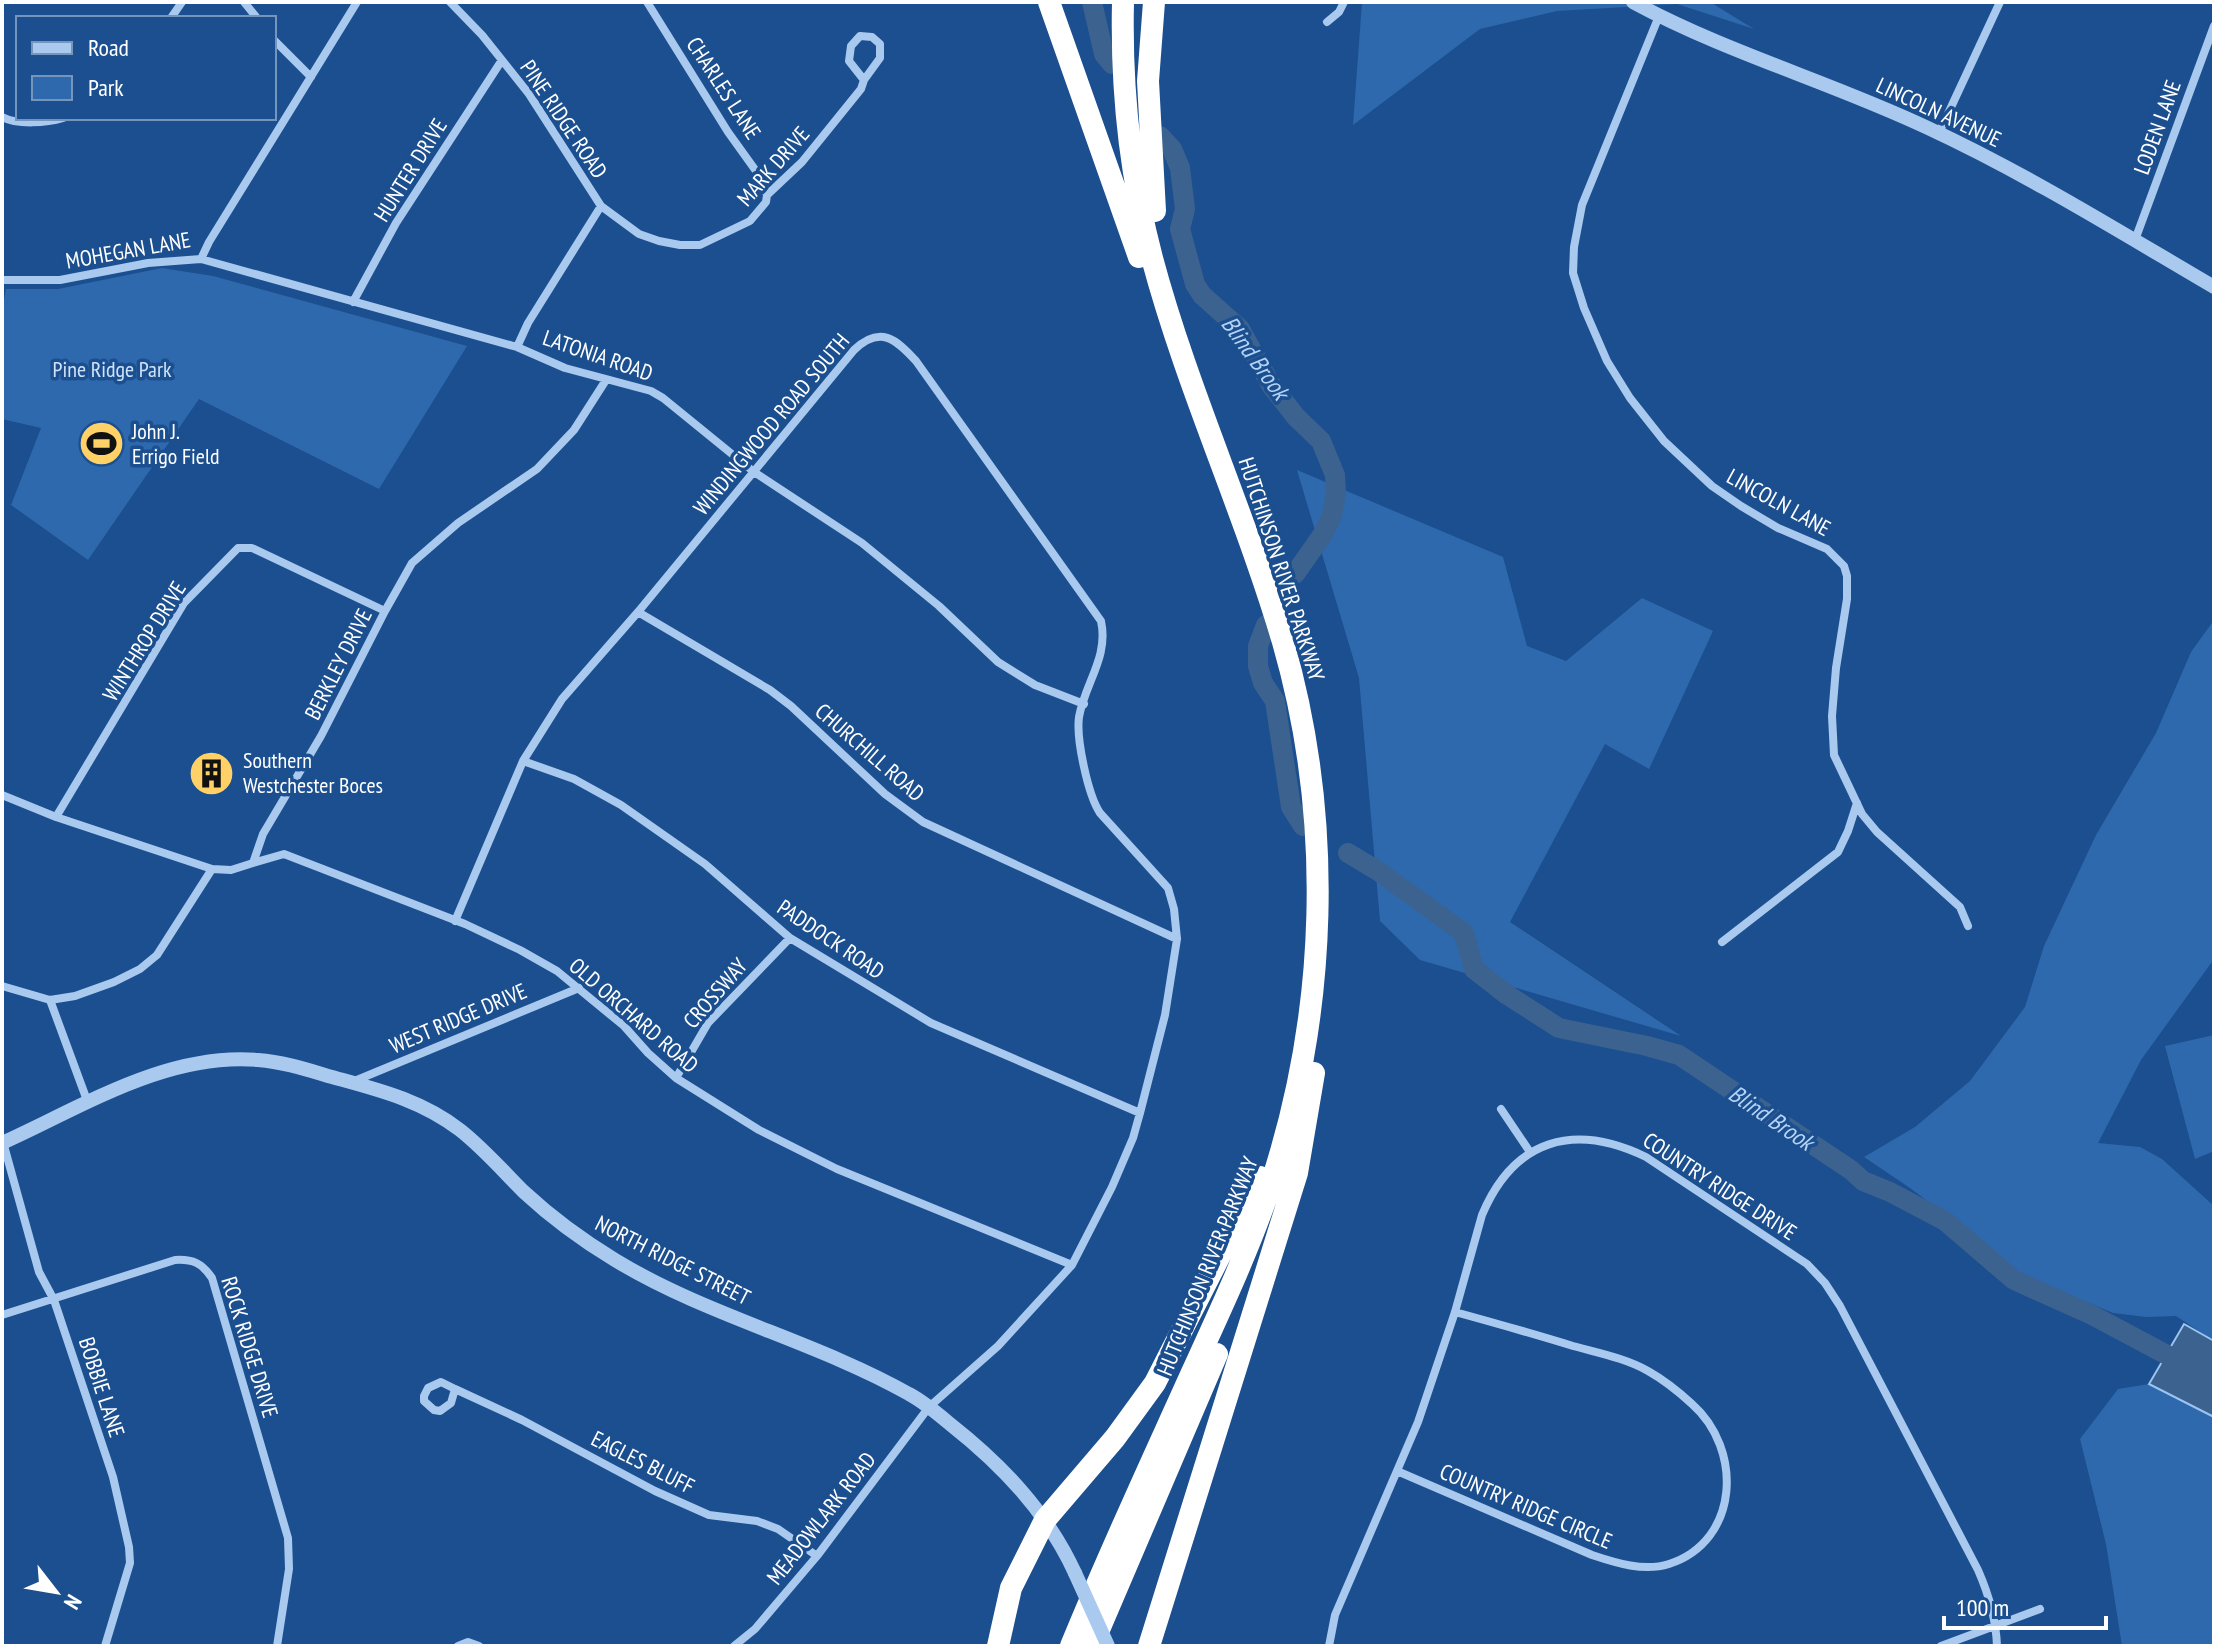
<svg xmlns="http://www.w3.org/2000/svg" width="2216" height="1648" viewBox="0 0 2216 1648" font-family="'PT Sans Narrow',sans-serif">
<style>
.green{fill:#2e69ad}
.water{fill:#3c6290;stroke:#9cc4f0;stroke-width:2}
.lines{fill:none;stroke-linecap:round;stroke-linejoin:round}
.river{stroke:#3c6290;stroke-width:20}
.minor{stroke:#a9c9ee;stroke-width:8}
.tertiary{stroke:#a9c9ee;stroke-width:14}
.motorway{stroke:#fff;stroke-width:22}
.tertiary-bridge{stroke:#a9c9ee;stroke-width:14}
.labels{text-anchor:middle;stroke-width:7;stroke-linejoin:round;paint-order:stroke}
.street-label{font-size:22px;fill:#fff;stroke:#1b4f8f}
.park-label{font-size:22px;fill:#cfe3fa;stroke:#1b4f8f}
.poi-label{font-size:22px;fill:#fff;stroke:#1b4f8f;text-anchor:start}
.water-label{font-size:24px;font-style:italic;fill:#b5d3f5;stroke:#1b4f8f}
</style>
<rect width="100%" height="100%" fill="#1b4f8f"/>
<path class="green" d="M1362,2H1710L1754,29L1677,4L1557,11L1480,29L1353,125Z
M162,268L213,276L467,346L379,489L199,399L88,560L11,505L41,428L2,419V311L6,289H58Z
M1297,470L1503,557L1527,646L1566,661L1642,598L1713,631L1649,769L1605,744L1510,922L1681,1036L1420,960L1380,921L1359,678Z
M2214,620V959L2141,1060L2098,1143L2140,1147L2162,1159L2214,1206V1341L2176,1316L2146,1317L2113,1313L2015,1272L1986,1245L1910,1188L1864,1157L1915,1127L1970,1081L2025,1007L2044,946L2096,835L2156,733L2191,652Z
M2214,1035V1151L2195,1159L2165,1046Z
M2149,1384L2214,1418V1646H2122L2106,1544L2080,1439L2118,1389Z"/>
<path class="water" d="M2184,1324L2214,1341V1417L2149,1384Z"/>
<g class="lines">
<path class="river" d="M1092,2L1104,54L1112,64
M1160,136L1172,149L1180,168L1185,209L1180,229L1195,284L1202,295L1240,329L1271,385L1296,417L1321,441L1335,475L1336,493L1332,515L1323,534L1295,574
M1266,625L1258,646V666L1263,683L1275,701L1291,807L1303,826
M1348,853L1378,871L1464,933L1474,969L1506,994L1559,1028L1647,1046L1679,1055L1851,1170L1863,1181L1890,1192L1945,1221L2014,1280L2092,1315L2214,1380"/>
<path class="minor" d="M244,2L257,18
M450,2L482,35L529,94L601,206L639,234L659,241L680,245H700L750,221L766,202L767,195L802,162L861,89L864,80L849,61L851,46L860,36L872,37L880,44V58L864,80
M647,2L728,132L761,178L767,195
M1659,16L1582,205L1574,247L1573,273L1584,308L1607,361L1630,398L1664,441L1712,486L1741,506L1778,528L1827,549L1844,566L1847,576V599L1836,668L1832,716L1834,755L1862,814L1877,832L1960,907L1968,926
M171,18L182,2
M1327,22L1339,12L1344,2
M274,40L311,77
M2,117C17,125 47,123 63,118
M1939,133L2000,2
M2135,240L2214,26
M201,259L209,242L357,2
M2,280H60L148,263L201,259L517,347L565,368L651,391L663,398L754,472L862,543L939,606L998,662L1035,685L1084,704
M353,302L396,223L502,60
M517,347L528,323L601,206
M638,612L770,690L791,706L885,794L923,822L1177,939
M523,761L574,779L621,805L705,864L790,938L931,1023L1140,1113
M2,795L56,817L212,869
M56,817L184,603L238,548H252L385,611
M253,863L284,854L465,924L520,950L557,971L624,1026L648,1053L676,1078L759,1130L837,1169L1072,1265
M455,921L523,761L562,699L638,612L854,350C880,325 896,339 916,361L1101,621C1109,657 1085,683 1079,717C1076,739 1088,795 1100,813L1168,888L1174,909L1177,939L1165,1015L1140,1113L1133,1138L1112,1187L1072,1265L998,1346L929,1407L817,1556L755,1629L734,1646
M1722,942L1838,852L1848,831L1857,803
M2,986L50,1000L75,996L114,982L140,969L157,955L212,869L231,870L253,863L263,834L321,736L385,611L412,563L458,523L537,469L574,430L606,380
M50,1000L88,1103
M676,1078L708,1023L790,938
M352,1082L579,988
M1501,1109L1530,1152
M3,1142L39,1272L54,1300L113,1477L129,1547L130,1563L105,1646
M2,1315L175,1260C193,1259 202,1263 212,1278L288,1538L289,1569L277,1646
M441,1382L455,1389L451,1403L440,1411L434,1410L424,1401V1396L428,1388Z
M455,1389L522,1420L655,1491L709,1515L757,1521L778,1529L817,1556
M1397,1471L1592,1555C1616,1563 1644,1572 1669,1564C1740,1541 1743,1449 1692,1404C1679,1392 1664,1380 1648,1371C1625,1358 1598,1353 1573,1346C1534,1334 1495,1323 1455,1312
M458,1646L468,1642L479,1646
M1329,1646L1335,1615L1418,1422L1455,1312L1482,1215C1514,1139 1574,1122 1646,1157L1807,1264L1825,1283L1840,1306L1978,1570C1989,1595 1996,1618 1997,1646
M1941,1646L2040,1609"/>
<path class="tertiary" d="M1633,2C1727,53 1831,82 1928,128C2027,174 2120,232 2214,287
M2,1143C82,1107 167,1052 258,1060C284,1062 308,1070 332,1077C379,1090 421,1100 460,1130C483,1148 503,1171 524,1192C552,1218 582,1240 615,1260C707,1316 815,1341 909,1394C924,1402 937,1413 950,1424C1002,1465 1047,1512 1075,1573"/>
<path class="motorway" d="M1049,2L1139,257
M1154,2L1148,81L1155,211
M998,1646L1011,1588L1045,1520L1115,1438L1155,1383L1260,1177
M1071,1646C1109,1553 1152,1461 1193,1370C1221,1309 1249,1249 1270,1187C1328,1012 1334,819 1283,642C1245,513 1187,389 1152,258C1130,175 1121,88 1123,2
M1092,1646L1217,1354
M1149,1646L1297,1173L1314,1073"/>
<path class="tertiary-bridge" d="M1075,1573L1108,1646"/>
</g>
<defs>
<symbol id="stadium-disc" viewBox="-11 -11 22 22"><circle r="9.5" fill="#ffd166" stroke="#1b4f8f"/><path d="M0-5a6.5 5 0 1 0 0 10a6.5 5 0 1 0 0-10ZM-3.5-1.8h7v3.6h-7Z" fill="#111"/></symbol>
<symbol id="building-disc" viewBox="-11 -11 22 22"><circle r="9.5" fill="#ffd166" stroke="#1b4f8f"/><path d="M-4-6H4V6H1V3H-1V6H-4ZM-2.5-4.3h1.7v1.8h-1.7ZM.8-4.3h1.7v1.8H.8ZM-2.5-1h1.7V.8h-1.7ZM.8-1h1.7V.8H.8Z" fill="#111"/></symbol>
</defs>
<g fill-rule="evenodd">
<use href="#stadium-disc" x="76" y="418" width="51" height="51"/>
<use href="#building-disc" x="186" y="748" width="51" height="51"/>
</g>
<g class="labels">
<g class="street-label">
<text transform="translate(724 88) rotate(57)" y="8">CHARLES LANE</text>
<text transform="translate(1939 112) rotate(25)" y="8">LINCOLN AVENUE</text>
<text transform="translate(564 119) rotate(56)" y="8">PINE RIDGE ROAD</text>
<text transform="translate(2157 127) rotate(-70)" y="8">LODEN LANE</text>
<text transform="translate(773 166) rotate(-49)" y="8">MARK DRIVE</text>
<text transform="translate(410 170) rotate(-58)" y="8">HUNTER DRIVE</text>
<text transform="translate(128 250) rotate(-10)" y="8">MOHEGAN LANE</text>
<text transform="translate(598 355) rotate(19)" y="8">LATONIA ROAD</text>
<text transform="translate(771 424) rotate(-50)" y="8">WINDINGWOOD ROAD SOUTH</text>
<text transform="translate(1779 502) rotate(29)" y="8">LINCOLN LANE</text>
<text transform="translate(1282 569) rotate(72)" y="8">HUTCHINSON RIVER PARKWAY</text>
<text transform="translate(144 641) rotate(-58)" y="8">WINTHROP DRIVE</text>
<text transform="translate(338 664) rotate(-63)" y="8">BERKLEY DRIVE</text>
<text transform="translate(870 752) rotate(41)" y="8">CHURCHILL ROAD</text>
<text transform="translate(831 939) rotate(34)" y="8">PADDOCK ROAD</text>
<text transform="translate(715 993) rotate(-49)" y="8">CROSSWAY</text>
<text transform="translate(634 1015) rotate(41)" y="8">OLD ORCHARD ROAD</text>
<text transform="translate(458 1018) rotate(-23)" y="8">WEST RIDGE DRIVE</text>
<text transform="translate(1720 1186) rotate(33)" y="8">COUNTRY RIDGE DRIVE</text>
<text transform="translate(673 1260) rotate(27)" y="8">NORTH RIDGE STREET</text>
<text transform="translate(1207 1266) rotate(-68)" y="8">HUTCHINSON RIVER PARKWAY</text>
<text transform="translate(250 1347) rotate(73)" y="8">ROCK RIDGE DRIVE</text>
<text transform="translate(102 1387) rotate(72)" y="8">BOBBIE LANE</text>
<text transform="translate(643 1462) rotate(27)" y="8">EAGLES BLUFF</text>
<text transform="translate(1526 1506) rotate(23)" y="8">COUNTRY RIDGE CIRCLE</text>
<text transform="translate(821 1518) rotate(-52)" y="8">MEADOWLARK ROAD</text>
</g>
<g class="park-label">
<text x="112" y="377">Pine Ridge Park</text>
</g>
<g class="poi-label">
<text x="132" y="439">John J.<tspan x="132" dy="25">Errigo Field</tspan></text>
<text x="243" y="768">Southern<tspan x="243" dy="25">Westchester Boces</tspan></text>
</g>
<g class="water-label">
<text transform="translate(1255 358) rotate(54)" y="8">Blind Brook</text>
<text transform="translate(1771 1118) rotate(34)" y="8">Blind Brook</text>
</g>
</g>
<rect width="2216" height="1648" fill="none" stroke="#ffffff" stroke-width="8"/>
<rect x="16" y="16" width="260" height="104" fill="#1b4f8f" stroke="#7695bc" stroke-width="2"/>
<rect x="32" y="42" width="40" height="12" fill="#a9c9ee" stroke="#7695bc" stroke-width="2"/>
<text x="88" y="56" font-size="24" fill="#ffffff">Road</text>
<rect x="32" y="76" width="40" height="24" fill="#2e69ad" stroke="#7695bc" stroke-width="2"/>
<text x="88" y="96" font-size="24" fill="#ffffff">Park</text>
<g transform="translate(56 1592) rotate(121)" stroke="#1b4f8f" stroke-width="6" paint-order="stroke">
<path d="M0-6L14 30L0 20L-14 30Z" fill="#ffffff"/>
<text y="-12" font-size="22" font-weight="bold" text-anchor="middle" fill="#ffffff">N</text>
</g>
<path d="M1944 1616v12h162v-12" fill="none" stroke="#ffffff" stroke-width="4"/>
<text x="1956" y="1616" font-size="24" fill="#ffffff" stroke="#1b4f8f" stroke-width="6" paint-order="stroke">100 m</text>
</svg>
